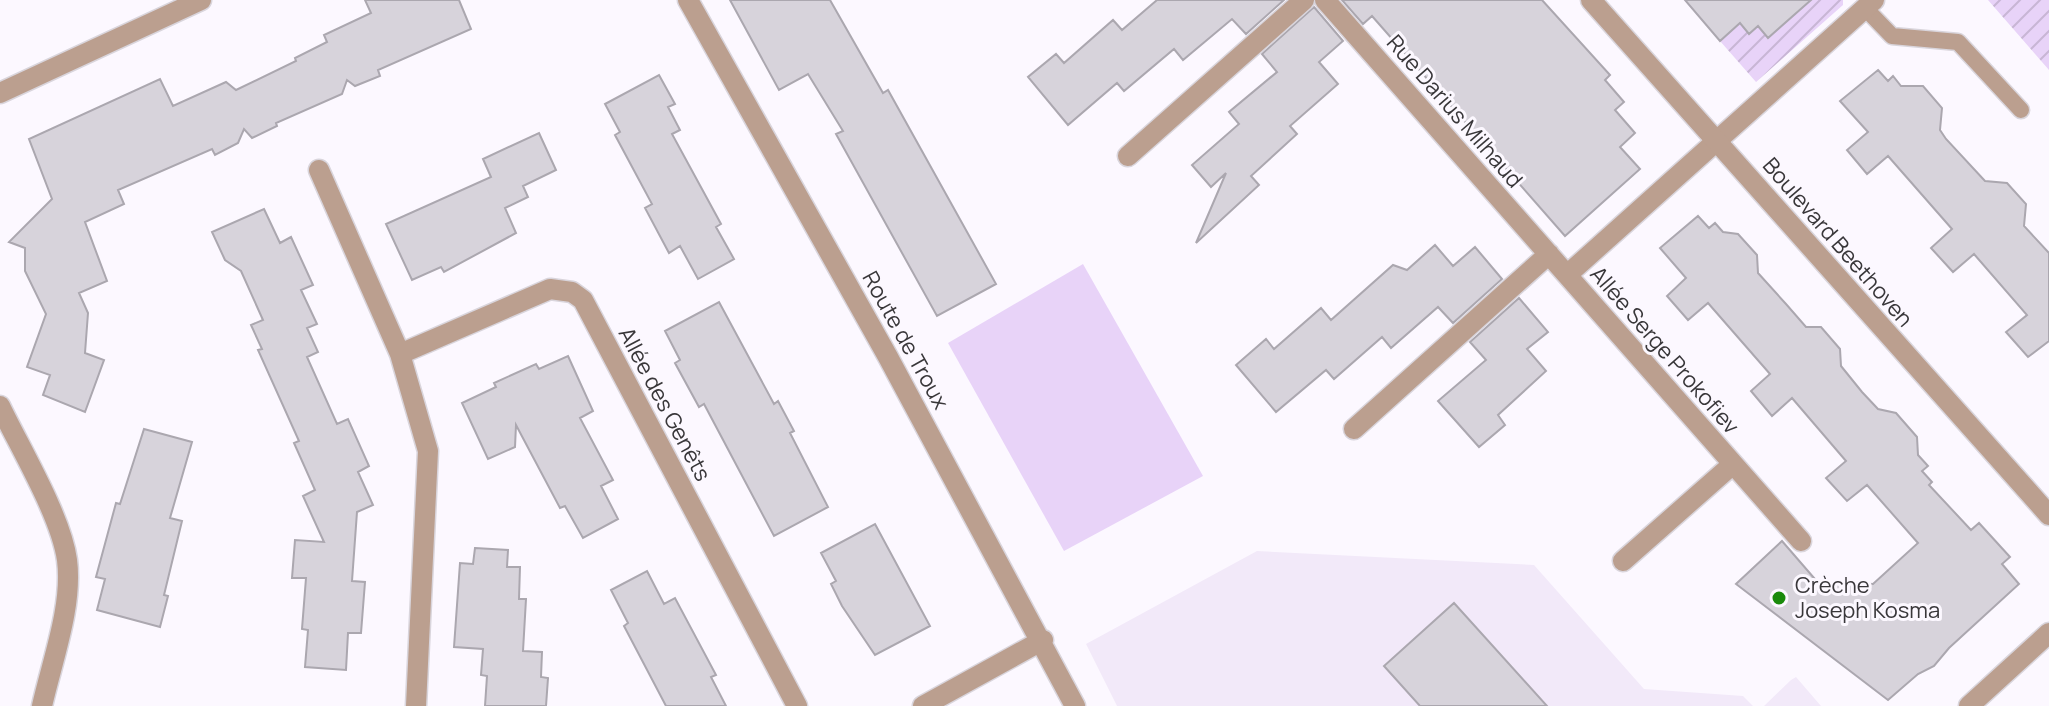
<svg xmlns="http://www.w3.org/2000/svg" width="2049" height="706" viewBox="0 0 2049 706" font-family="Manrope,sans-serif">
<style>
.built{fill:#f2e9f9}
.grass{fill:#e8d3f8}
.garden{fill:url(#garden-furrows)}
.building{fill:#d7d3db;stroke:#aba7af;stroke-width:2}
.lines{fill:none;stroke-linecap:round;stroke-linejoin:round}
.service-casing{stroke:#d9d5dc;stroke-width:19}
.pedestrian-casing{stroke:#d9d5dc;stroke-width:23}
.minor-casing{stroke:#d9d5dc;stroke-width:23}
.tertiary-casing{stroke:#d9d5dc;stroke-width:23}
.service{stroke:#bb9f8f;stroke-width:16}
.pedestrian{stroke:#bb9f8f;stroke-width:20}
.minor{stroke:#bb9f8f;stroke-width:20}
.tertiary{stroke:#bb9f8f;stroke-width:20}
.poi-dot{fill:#1a8a0b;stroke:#fcf8ff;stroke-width:3}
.labels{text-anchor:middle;stroke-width:6;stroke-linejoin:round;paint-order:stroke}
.street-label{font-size:22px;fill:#39373a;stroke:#fcf8ff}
.poi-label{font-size:22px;fill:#39373a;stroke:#fcf8ff;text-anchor:start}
</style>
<defs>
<pattern id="garden-furrows" width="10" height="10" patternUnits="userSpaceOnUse" patternTransform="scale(2)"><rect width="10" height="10" fill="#e8d3f8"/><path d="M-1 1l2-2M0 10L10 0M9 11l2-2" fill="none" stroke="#c8b6d5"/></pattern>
</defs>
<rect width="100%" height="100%" fill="#fcf8ff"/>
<path class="built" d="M1257,551L1534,565L1644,689L1743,696L1753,706H1117L1086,644Z
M1796,677L1821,706H1764L1791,680Z"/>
<path class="grass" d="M1083,264L1203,476L1064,551L948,343Z"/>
<path class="garden" d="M1684,0H1843V5L1756,82Z
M1988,0H2049V70Z"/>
<path class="building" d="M365,0H459L471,29L378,70L380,76L355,86L347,80L342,94L276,123L277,126L252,138L244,129L238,143L215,155L212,149L118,190L124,204L85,222L107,281L79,293L88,313L85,353L104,360L85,412L43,395L50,375L27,367L46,314L25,271V248L9,242L52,199L29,139L160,79L173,106L226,82L236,90L296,61L295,58L327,42L324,35L371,13Z
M730,0H830L883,93L888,90L996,284L937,316L836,134L843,131L808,74L779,90Z
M1157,0H1284L1246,34L1232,19L1183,60L1174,49L1124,91L1117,83L1068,125L1028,77L1056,54L1064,63L1113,20L1122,30Z
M1342,0H1542L1610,75L1605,80L1624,102L1615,110L1635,133L1620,147L1640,169L1565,236L1372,16L1363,24Z
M1685,0H1811L1768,38L1758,26L1749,34L1740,23L1720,41Z
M1314,7L1343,41L1319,62L1338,84L1290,126L1297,134L1251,176L1259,185L1196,243L1226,173L1211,187L1192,165L1239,124L1229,112L1277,72L1262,54Z
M1878,70L1888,81L1893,76L1901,86H1923L1942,108L1940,130L1946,139L1985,181L2007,183L2026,204L2024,226L2049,253V341L2028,357L2006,332L2027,315L1974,254L1953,272L1931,248L1952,229L1888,156L1867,174L1847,150L1868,132L1840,101Z
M659,75L675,104L668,107L680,130L672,134L721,224L716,227L734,259L698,279L680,246L669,253L645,208L652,204L615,135L620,132L605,104Z
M539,133L556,170L523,186L528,197L505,208L516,233L444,272L441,267L412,280L386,224L491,177L483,159Z
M264,209L280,243L291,237L313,285L301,290L317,324L307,328L318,352L307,357L337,424L348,419L369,466L358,472L373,505L357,512L352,581L365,582L361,633H348L346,670L305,667L308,630L302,629L306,578H292L295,540L324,542L303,496L315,490L294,443L299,441L258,350L262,349L251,325L263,320L241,271L225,260L212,232Z
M1698,216L1709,228L1715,223L1723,232L1738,234L1757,255L1758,273L1786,304L1806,327H1821L1840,349L1841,366L1862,392L1878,409L1896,413L1917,437L1918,455L1928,466L1922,471L1932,482L1929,485L1971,530L1979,523L2010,557L2002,564L2019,584L1949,648L1934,666L1918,674L1888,700L1736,584L1782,541L1827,593L1839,582L1873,584L1918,543L1867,485L1847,501L1826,478L1846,461L1792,398L1772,416L1751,391L1770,374L1708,303L1688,320L1667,296L1686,278L1660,248Z
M1435,245L1453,266L1475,247L1502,279L1453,323L1438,307L1391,348L1382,337L1334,379L1326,370L1276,412L1236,365L1266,339L1274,349L1321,308L1331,320L1393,265L1407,270Z
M1519,298L1548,332L1527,349L1546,371L1498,415L1505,425L1479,447L1438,401L1486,360L1470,342Z
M719,302L774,404L778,401L794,431L790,433L828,507L774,536L704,404L699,407L675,363L680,360L665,331Z
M568,356L593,411L580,418L613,480L601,486L618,519L583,538L565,506L560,508L516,425L515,447L488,459L462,403L496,387L494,383L536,364L539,369Z
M144,429L192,442L170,518L182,521L164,595L168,596L160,627L97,610L105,579L96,577L116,503L120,504Z
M875,524L930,626L875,655L842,606L831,584L836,581L821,553Z
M475,548L508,550L507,567H520L519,599H526L523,651L542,652L541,677L548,678L546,706H485L487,676L481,675L483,649L454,647L460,563L473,564Z
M647,571L664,604L675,598L716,675L711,677L726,706H666L624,626L628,623L611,590Z
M1454,603L1547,706H1420L1384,666Z"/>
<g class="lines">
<defs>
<path id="service" d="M1865,8L1892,36L1958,42L2021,110"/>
<path id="pedestrian" d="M1969,706L2049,633"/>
<path id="minor" d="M688,0L888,357L1075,706
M1325,0L1567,275
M1128,156L1304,0
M319,170L400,354
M0,406C20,448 61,516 67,560C73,606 52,661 42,706
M1354,429L1549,254
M1801,541L1567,275L1874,0
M1623,561L1733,464
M416,706L428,451L400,354L550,289L572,292L583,300L797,706
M923,706L1043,640"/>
<path id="tertiary" d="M1591,0L2049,515
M0,93L201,0"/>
</defs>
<use href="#service" class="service-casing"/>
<use href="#pedestrian" class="pedestrian-casing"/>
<use href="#minor" class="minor-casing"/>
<use href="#tertiary" class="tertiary-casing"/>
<use href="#service" class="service"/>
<use href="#pedestrian" class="pedestrian"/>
<use href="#minor" class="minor"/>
<use href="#tertiary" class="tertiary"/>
</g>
<circle class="poi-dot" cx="1779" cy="598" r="8"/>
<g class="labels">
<g class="street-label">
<text transform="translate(1455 111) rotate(49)" y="8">Rue Darius Milhaud</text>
<text transform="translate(1838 242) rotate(49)" y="8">Boulevard Beethoven</text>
<text transform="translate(906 340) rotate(61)" y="8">Route de Troux</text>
<text transform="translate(1665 350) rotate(49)" y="8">Allée Serge Prokofiev</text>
<text transform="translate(665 404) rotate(62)" y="8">Allée des Genêts</text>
</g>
<g class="poi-label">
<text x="1795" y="593">Crèche<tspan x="1795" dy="25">Joseph Kosma</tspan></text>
</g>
</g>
</svg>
